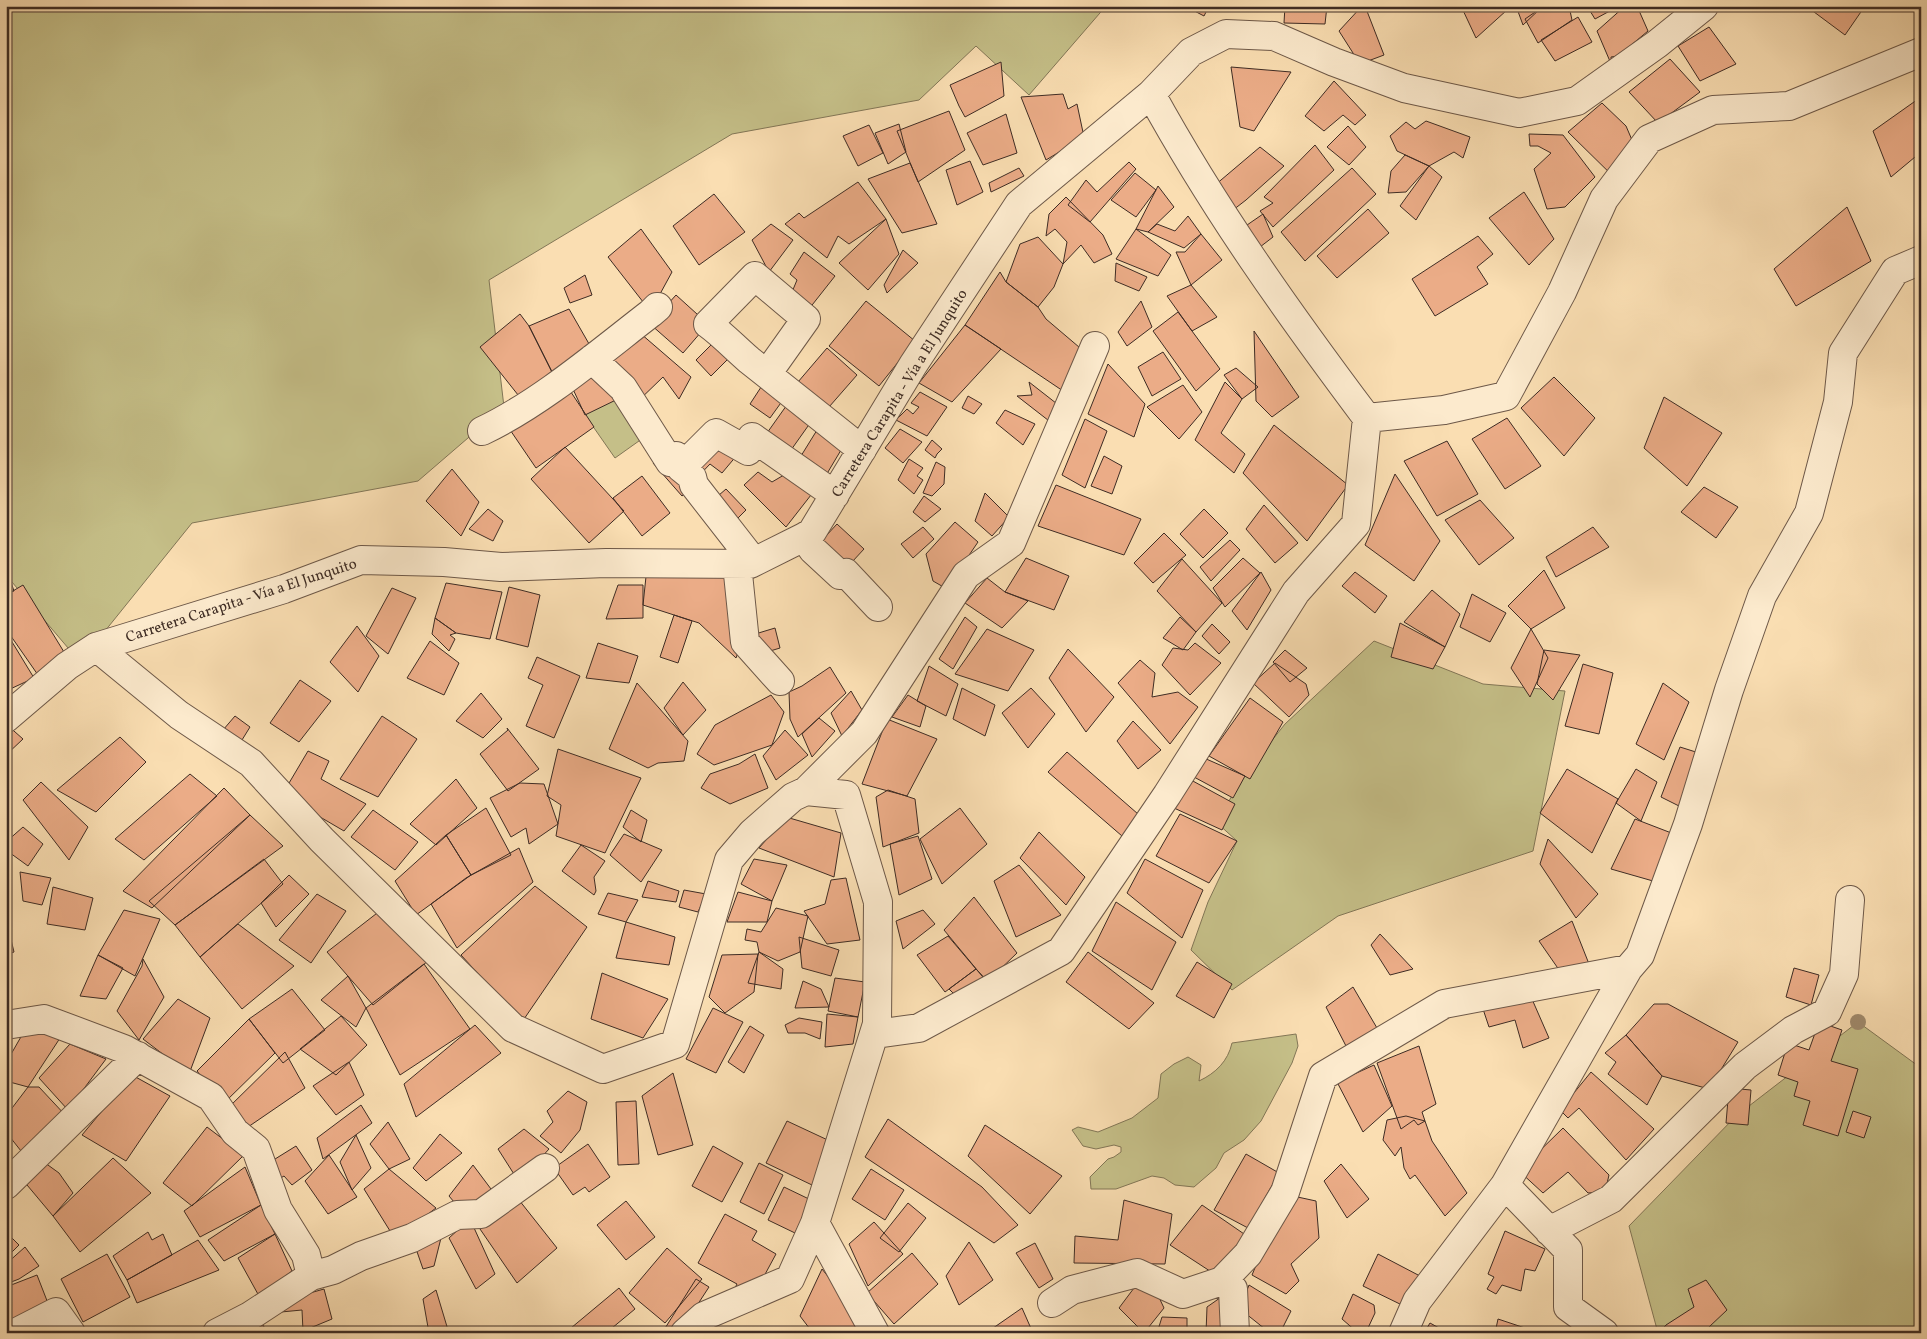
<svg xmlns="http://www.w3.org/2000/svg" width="1927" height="1339" viewBox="0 0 1927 1339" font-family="Vollkorn,serif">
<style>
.green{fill:#c5bf88;stroke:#827656}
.building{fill:#ebac87;stroke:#3e2c24}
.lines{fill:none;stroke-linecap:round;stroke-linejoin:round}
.minor-casing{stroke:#6d5848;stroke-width:30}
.minor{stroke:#fceacd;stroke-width:28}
.tree{fill:#a18c6f}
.labels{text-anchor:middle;stroke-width:4;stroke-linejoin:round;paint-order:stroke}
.street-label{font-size:15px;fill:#3e2c24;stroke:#fceacd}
</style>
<rect width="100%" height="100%" fill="#fadeb2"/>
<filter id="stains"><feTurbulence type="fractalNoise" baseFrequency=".004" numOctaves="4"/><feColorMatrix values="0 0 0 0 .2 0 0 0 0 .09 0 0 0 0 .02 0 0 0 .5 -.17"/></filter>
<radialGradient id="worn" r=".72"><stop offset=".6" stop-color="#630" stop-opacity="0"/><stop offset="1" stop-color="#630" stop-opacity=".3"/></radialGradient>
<path class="green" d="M6,6H1106L1029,95L976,46L919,100L732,134L489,280L504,407L418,481L192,523L80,662L6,575Z
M623,388L653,431L615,458L585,415Z
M1374,641L1483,684L1565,691L1533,851L1338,916L1232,990L1191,950L1208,902L1237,841L1216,822L1246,773L1285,724Z
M1858,1022L1921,1068V1333H1658L1629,1226L1736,1116Z
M1296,1034L1298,1046L1292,1063L1261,1121L1244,1140L1224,1153L1216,1168L1194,1187L1175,1185L1164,1178L1152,1176L1116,1189H1091L1090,1177L1108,1159L1114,1157L1121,1152V1147L1114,1145L1096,1149L1083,1146L1072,1130L1078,1127L1098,1132L1132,1118L1158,1098L1161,1074L1174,1064L1188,1057L1201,1065L1199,1081C1216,1073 1228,1061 1232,1043Z"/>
<path class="building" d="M1185,6H1209L1204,16Z
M1285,6H1327L1325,24L1284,23Z
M1362,6H1365L1384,55L1360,64L1339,31Z
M1461,6H1505L1507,10L1476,38Z
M1516,6H1543L1523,25Z
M1544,6H1569L1572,20L1538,43L1525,19Z
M1587,6H1619L1595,19Z
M1625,6H1637L1648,31L1618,56L1611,57L1612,66L1597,31Z
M1806,6H1865L1845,35Z
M1578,17L1592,42L1555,61L1541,40Z
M1709,27L1736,64L1700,81L1678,46Z
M1670,59L1700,92L1658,123L1629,92Z
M1001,62L1004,96L965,117L959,106L950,85Z
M1231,67L1291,72L1254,131L1240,127Z
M1334,81L1366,115L1355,125L1343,115L1324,131L1305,116Z
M1063,94L1068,109L1077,104L1084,137L1046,160L1021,97Z
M1921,97V152L1891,177L1873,131Z
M1602,103L1626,126L1638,154L1622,185L1568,132Z
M949,111L965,150L918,182L897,131Z
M1006,114L1017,153L983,165L967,133Z
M1426,121L1470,137L1463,158L1454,152L1429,166L1397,151L1390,136L1406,122L1415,129Z
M899,124L906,152L888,164L875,133Z
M869,125L883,153L858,166L843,136Z
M1348,126L1366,147L1349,165L1327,147Z
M1529,134L1563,135L1595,177L1565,207L1547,209L1534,169L1551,153L1538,146H1530Z
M1315,145L1334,170L1273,227L1260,211L1273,203L1264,197Z
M1260,147L1284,166L1246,200L1224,217L1208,191Z
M1405,155L1429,166L1406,192L1388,193L1391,171Z
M970,161L983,192L957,205L946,170Z
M1129,162L1136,169L1090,222L1068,205L1086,180L1097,192Z
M910,163L937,224L902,233L868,179Z
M1429,166L1442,177L1416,220L1400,206Z
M1019,168L1024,176L991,192L989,183Z
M1352,168L1376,194L1305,261L1281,232Z
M1135,173L1156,190L1136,217L1111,200Z
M858,182L886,219L849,244L838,236L827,258L785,224L799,213L804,218Z
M1158,186L1174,207L1148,232L1136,229Z
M1524,192L1554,239L1529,265L1489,218Z
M714,194L745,232L699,265L673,226Z
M1066,197L1103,235L1112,254L1094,263L1081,245L1063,264L1067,242L1055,229L1046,236L1049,214Z
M1847,207L1871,261L1796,306L1774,269Z
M1368,209L1389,233L1337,278L1317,256Z
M1263,214L1273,237L1260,247L1234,234Z
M1188,216L1201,234L1184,248L1148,232L1157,224L1175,231Z
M886,219L899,254L868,290L839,263Z
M771,224L793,240L769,272L752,240Z
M641,229L672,272L660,294L647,307L608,257Z
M1136,229L1171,255L1158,276L1116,259Z
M1201,234L1222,260L1191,285L1176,252H1185Z
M1478,236L1493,254L1477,267L1488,284L1435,316L1412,279Z
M1038,237L1063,264L1054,287L1038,307L1006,282L1020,244Z
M903,250L918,263L887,293L884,285Z
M804,252L835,276L805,314L787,304L797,280L790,274Z
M1116,263L1147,277L1139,291L1115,281Z
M1000,272L1006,282L1038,307L1046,319L1086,353L1069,395L965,325Z
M585,275L592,295L570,303L564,288Z
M1191,285L1217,317L1192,331L1167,296Z
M676,295L708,324L683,353L650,324Z
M866,301L915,341L879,386L829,346Z
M1141,301L1152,327L1127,346L1118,332Z
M569,309L596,356L558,384L529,326Z
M1178,312L1220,369L1196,391L1153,331Z
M520,314L529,326L558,384L526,405L480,347Z
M965,325L1001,349L952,402L919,383Z
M633,327L691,377L679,399L663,377L634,405L592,359Z
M1254,331L1299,397L1272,417L1256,401Z
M722,334L737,350L711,376L696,360Z
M827,348L857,375L822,415L792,389Z
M1163,352L1181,379L1152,396L1138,367Z
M1108,364L1145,404L1134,437L1088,414Z
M601,368L620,398L585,415L572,387Z
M1236,368L1258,387L1242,399L1224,375Z
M1554,377L1595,418L1564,456L1521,408Z
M767,378L788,393L770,418L750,404Z
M563,380L594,427L536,468L504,421Z
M1029,382L1061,407L1053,424L1017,396L1032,395Z
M1225,382L1242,399L1221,433L1245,454L1234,473L1195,440Z
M1183,385L1202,412L1179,439L1147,407Z
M920,392L947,407L927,436L896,420L907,409L913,414L919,407L911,403Z
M968,396L982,404L974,414L962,408Z
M1664,397L1722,433L1687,486L1644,448Z
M789,402L813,419L791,450L767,433Z
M1005,410L1035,424L1023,445L996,423Z
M1507,418L1541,466L1505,489L1472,439Z
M1085,419L1107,431L1085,488L1062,475Z
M822,422L847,440L819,487L796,464Z
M1274,425L1348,485L1307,541L1243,473Z
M900,429L922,442L903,463L885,448Z
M716,433L743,448L722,473L710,464L693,482Z
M932,440L942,449L937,454L935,458L925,450Z
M1447,441L1478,494L1437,516L1404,461Z
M565,447L624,511L589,543L531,479Z
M664,453L694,486L682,496L653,463Z
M1104,456L1122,466L1112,494L1091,486Z
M909,459L923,468L917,476L923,480L914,494L898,480Z
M936,462L945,467L944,484L932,496L923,493Z
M452,469L479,502L461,536L426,501Z
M758,472L772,482L789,472L811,495L786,527L744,485Z
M1395,474L1440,541L1414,581L1365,545Z
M642,476L670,513L642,536L613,498Z
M1056,485L1141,519L1124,555L1038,526Z
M1704,487L1738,507L1716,538L1681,512Z
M726,489L746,510L732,524L711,502Z
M985,493L1009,517L992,536L975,521Z
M924,496L941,509L925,522L913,512Z
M1480,500L1514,538L1479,565L1445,520Z
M1264,505L1298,543L1275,563L1246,529Z
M488,509L503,521L493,541L469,529Z
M1204,509L1228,533L1203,558L1180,534Z
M955,522L978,542L959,570L954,593L933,581L926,554Z
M837,524L864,549L840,575L813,550Z
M923,527L934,539L913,558L901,544Z
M1593,527L1609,547L1556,577L1546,557Z
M1164,533L1186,555L1153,583L1134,563Z
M1230,540L1240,550L1211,581L1200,567Z
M1026,558L1069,576L1054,610L1005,592Z
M1243,558L1260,573L1225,607L1213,588Z
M1182,559L1222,603L1196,632L1157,591Z
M647,567H736L742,642L736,658L699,623L643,605Z
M6,568L14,591L6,593Z
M1544,570L1565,608L1531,629L1508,606Z
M1261,572L1271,590L1247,630L1232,611Z
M1355,572L1387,596L1375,613L1342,586Z
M987,578L1005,592L1028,601L1002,628L965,603Z
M446,583L502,592L490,639L456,633L435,618Z
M23,585L64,652L38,675L6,629V595Z
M618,585H643V618L606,619Z
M509,587L540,595L528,647L496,639Z
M392,588L416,598L388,654L366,636Z
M1432,590L1460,614L1445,647L1404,622Z
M1472,594L1506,613L1490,642L1460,627Z
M674,615L692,621L678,663L660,657Z
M965,617L977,627L953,669L939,659Z
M1180,617L1196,632L1183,650L1163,638Z
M435,618L456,633L450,635L455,639L449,651L432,634Z
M1400,623L1445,647L1433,669L1391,657Z
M1212,624L1230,642L1219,654L1202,636Z
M357,626L379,656L358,692L330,662Z
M775,628L780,648L757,655L752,635Z
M987,629L1034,650L1008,691L955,674Z
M1531,629L1548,658L1530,697L1511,668Z
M6,632L34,678L8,690L6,688Z
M430,641L459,663L444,695L407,678Z
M598,643L638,656L629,683L586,678Z
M1195,643L1221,663L1190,695L1162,665L1173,648L1188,650Z
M1068,649L1114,697L1086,732L1049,678Z
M1285,650L1307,668L1290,682L1273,662Z
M1544,650L1580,655L1553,700L1537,684Z
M537,657L580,676L554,738L526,726L543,685L528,678Z
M1140,660L1155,673L1152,697L1178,692L1198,707L1170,744L1118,683Z
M1275,663L1306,684L1309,695L1289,717L1253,683Z
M1583,664L1613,673L1599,734L1565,726Z
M929,666L958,684L946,716L917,701Z
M830,667L846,693L798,737L790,719L789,692L802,686Z
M300,680L331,701L299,742L270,723Z
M683,682L706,710L683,735L664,708Z
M637,683L688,741L684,761L658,763L648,768L609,749Z
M1663,683L1689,702L1664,760L1636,744Z
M962,688L995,705L985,736L953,719Z
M1031,688L1055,714L1028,748L1002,713Z
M851,691L862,710L842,736L831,713Z
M481,693L502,719L483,738L456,721Z
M771,695L784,712L772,745L714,765L697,754L715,725Z
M908,695L926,706L920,727L892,717Z
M1250,698L1283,722L1250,779L1209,756Z
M235,716L250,727L229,761L211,744Z
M382,716L417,739L378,797L340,779Z
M819,718L835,731L812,757L802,734Z
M887,719L937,739L907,796L862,784Z
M1133,721L1161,750L1138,769L1117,741Z
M6,724L23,739L6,755Z
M507,728L539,769L508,791L480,754L508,730Z
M785,730L808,755L776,780L763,756Z
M120,737L146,762L96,812L57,790Z
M1680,747L1699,753L1685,809L1661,797Z
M558,749L641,778L605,853L556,836L561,805L547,796Z
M308,751L329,761L321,779L366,804L344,831L315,814L279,800Z
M1067,752L1138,814L1122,836L1048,772Z
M755,754L768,788L730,804L701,788L710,774L739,764Z
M1204,758L1245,776L1233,798L1194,777Z
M1567,769L1618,799L1592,853L1540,813Z
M1636,769L1657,782L1641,821L1616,803Z
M190,774L217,796L144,860L115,839Z
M456,779L477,808L436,845L410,824Z
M1191,780L1235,804L1222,830L1174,808Z
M41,782L88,827L69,860L23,800Z
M520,783L544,784L558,824L529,844L526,828L511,837L490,798Z
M224,788L250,815L152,908L123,891Z
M888,790L915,799L919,833L883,847L876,797Z
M486,808L511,855L471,875L446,835Z
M960,808L987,844L942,884L920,839Z
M373,810L418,842L395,870L351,837Z
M631,810L647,820L641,842L623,827Z
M1180,814L1237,841L1209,883L1156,856Z
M250,815L283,846L175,925L149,901Z
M786,817L841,833L834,877L759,848Z
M1635,819L1674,834L1653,881L1611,869Z
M23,827L43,844L28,866L6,850V842Z
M1039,832L1085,877L1066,905L1020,858Z
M624,834L662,850L641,882L610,855Z
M446,835L471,875L416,915L395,881Z
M918,836L932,879L899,895L890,844Z
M1548,839L1598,894L1576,918L1540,864Z
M581,845L605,861L594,877L596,891L594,895L562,871Z
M519,848L533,882L457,948L431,904L466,878Z
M264,859L283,884L200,957L175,925Z
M754,859L787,865L772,901L741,884Z
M1145,859L1203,890L1182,938L1127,893Z
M1019,865L1061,915L1016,937L994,881Z
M20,872L51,878L42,905L23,901Z
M289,875L309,894L276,927L261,903Z
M846,878L860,940L827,944L804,911L825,904L831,880Z
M648,881L679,891L676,902L642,897Z
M535,886L587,927L522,1022L461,955Z
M53,887L93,898L85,930L47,924Z
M684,890L706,894L698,912L679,907Z
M738,892L772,901L767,922H727Z
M608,893L638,900L626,922L598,914Z
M317,894L346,911L311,963L279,940Z
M974,897L1017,953L987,982L944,930Z
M1116,902L1176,942L1152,990L1092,951Z
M776,908L808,916L800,952L778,961L759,952L757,942L745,940L747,929L761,932Z
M124,910L160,919L135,976L98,955Z
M381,910L428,961L373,1005L327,952Z
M923,910L935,924L903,949L896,921Z
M6,919L14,952L6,955Z
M1572,921L1591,969L1564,977L1539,941Z
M626,922L675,937L669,965L616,958Z
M238,924L294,966L242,1009L200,957Z
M1380,934L1413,969L1390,975L1371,945Z
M948,936L976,969L945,992L917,955Z
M799,937L839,950L831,976L802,968Z
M759,952L783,969L781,989L748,983Z
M1088,952L1154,1003L1129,1029L1066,982Z
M758,954L754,992L725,1013L709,997L722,955Z
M98,955L123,968L106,999L80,996Z
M143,959L164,997L139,1040L117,1011L142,966Z
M1197,962L1232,984L1214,1018L1176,996Z
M424,964L470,1029L400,1075L366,1008Z
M1794,968L1819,975L1811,1005L1786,997Z
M976,969L993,987L961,1001L949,989Z
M602,973L668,999L643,1038L591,1019Z
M6,975L10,982L6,1011Z
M348,976L366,1008L356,1027L321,1000Z
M835,978L865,982L858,1017L828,1011Z
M803,981L821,989L829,1007L795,1008Z
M1353,987L1377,1028L1346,1046L1326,1007Z
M292,989L325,1030L283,1063L249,1019Z
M1528,990L1549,1038L1523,1048L1515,1020L1489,1027L1482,1006Z
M178,999L210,1018L189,1074L143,1039Z
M1654,1004H1668L1738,1042L1709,1089L1662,1076L1626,1035Z
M713,1008L743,1022L716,1073L686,1059Z
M827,1014L858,1017L853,1044L825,1047Z
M341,1016L367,1045L336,1075L300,1049Z
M799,1018L822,1022L820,1039L805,1033H788L785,1025Z
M249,1019L275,1053L223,1104L197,1071Z
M1819,1022L1842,1030L1831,1061L1858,1069L1838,1136L1803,1125L1810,1101L1794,1096L1798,1082L1778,1075L1788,1043L1809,1050Z
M475,1025L501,1053L416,1117L404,1084Z
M750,1026L764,1035L744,1073L728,1062Z
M26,1028L62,1035L28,1087L6,1081V1063Z
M1626,1035L1662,1076L1647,1105L1608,1074L1616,1062L1605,1053Z
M70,1044L106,1059L68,1110L39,1078Z
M1419,1046L1436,1104L1422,1112L1425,1121L1418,1125L1414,1120L1401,1129L1377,1063Z
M285,1052L305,1088L248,1127L227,1109Z
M349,1062L364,1095L336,1115L313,1086Z
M1374,1065L1392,1106L1363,1132L1337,1082Z
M1591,1072L1654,1129L1626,1160L1579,1108L1568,1118L1560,1110Z
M673,1073L693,1145L658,1155L642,1096Z
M132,1075L170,1096L126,1161L82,1135Z
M28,1087H39L67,1117L25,1156L6,1132V1116Z
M1729,1088L1751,1090L1748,1125L1726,1123Z
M568,1091L587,1102L580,1130L561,1153L540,1136L553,1122L547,1111Z
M636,1101L639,1164L618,1165L616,1102Z
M361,1105L372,1123L323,1159L317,1138Z
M1853,1111L1871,1117L1864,1138L1846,1132Z
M1406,1116L1425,1121L1432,1141L1467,1193L1445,1216L1415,1175L1410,1179L1404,1168L1401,1147L1395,1156L1383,1140L1387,1120Z
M888,1119L982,1187L1018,1225L994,1243L865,1157Z
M787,1121L832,1142L812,1185L766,1163Z
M388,1122L410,1159L389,1169L370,1144Z
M985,1125L1062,1176L1030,1214L968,1156Z
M207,1127L244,1155L192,1206L163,1183Z
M1563,1128L1609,1175L1605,1192L1588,1193L1568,1172L1543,1193L1519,1171Z
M524,1129L549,1149L519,1182L498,1149Z
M440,1134L462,1153L426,1181L413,1168Z
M356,1135L371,1168L352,1190L340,1162Z
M588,1144L610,1177L589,1192L585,1187L573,1195L554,1168Z
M296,1146L312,1170L292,1185L284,1176L269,1185L267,1164Z
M713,1146L743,1163L722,1202L692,1186Z
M1246,1154L1279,1173L1248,1228L1214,1210Z
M329,1155L357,1197L328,1214L305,1181Z
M113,1158L151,1193L80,1252L53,1216Z
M41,1160L59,1173L73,1193L53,1216L22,1179Z
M759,1163L783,1175L764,1214L740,1202Z
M1341,1164L1369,1199L1347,1218L1324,1181Z
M473,1165L494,1193L465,1215L449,1196Z
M245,1167L261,1205L200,1237L184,1211Z
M389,1169L436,1208L395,1239L364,1189Z
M871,1169L904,1190L885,1220L852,1199Z
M784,1187L811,1200L795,1233L768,1220Z
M1293,1196L1316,1201L1319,1238L1291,1264L1299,1281L1286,1294L1252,1275L1262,1251Z
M519,1200L557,1248L517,1283L480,1229Z
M1124,1200L1172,1214L1165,1264L1074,1263L1075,1236L1118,1240Z
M626,1201L655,1237L626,1260L597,1225Z
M908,1203L926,1218L899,1252L880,1238Z
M261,1205L275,1234L224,1261L208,1240Z
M1202,1205L1247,1236L1216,1275L1170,1245Z
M725,1214L757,1231L752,1240L776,1254L749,1304L732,1294L737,1284L698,1263Z
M470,1219L495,1274L476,1289L449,1238Z
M874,1222L903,1254L868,1286L849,1244Z
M1505,1231L1545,1249L1535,1271L1525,1269L1521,1291L1502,1285L1496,1294L1487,1289L1494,1277L1488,1274Z
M6,1232L19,1245L6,1258Z
M148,1232L152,1240L163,1234L172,1255L127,1280L113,1256Z
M275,1234L292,1271L259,1296L238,1258Z
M442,1234L434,1266L423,1269L414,1243Z
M198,1240L219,1270L137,1303L127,1280Z
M969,1242L993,1280L959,1305L946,1276Z
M1035,1243L1053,1279L1039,1288L1016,1253Z
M25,1247L39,1266L19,1279L6,1284V1264Z
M667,1248L702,1279L665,1323L629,1293Z
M912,1253L938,1284L894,1324L867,1293Z
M107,1254L130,1297L83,1322L61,1279Z
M1378,1254L1420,1276L1404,1306L1363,1286Z
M822,1269L867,1325L858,1333H813L800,1316Z
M37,1275L51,1311L6,1329V1287Z
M696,1279L709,1287L679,1333H662Z
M1706,1280L1727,1310L1709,1327L1714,1333H1703L1701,1330L1699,1333H1659L1666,1325L1694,1307L1688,1289Z
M1137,1284L1155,1289L1164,1308L1144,1333L1119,1308Z
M1249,1285L1291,1311L1280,1333H1270L1240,1309Z
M619,1288L635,1309L606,1333H565Z
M324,1289L332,1319L303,1331L302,1310L281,1312L278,1302Z
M436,1290L448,1330L437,1333H429L423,1299Z
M1227,1293L1229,1333H1206L1207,1307Z
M1353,1294L1374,1305L1375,1313L1368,1328L1357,1332L1342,1319Z
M1022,1308L1033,1333H986Z
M1162,1317L1187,1318V1333H1157Z
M259,1319L268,1333H233Z
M1498,1319L1540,1333H1495Z
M1430,1323L1448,1333H1424Z"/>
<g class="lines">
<defs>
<path id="minor" d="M592,359L623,388L670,462L676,456L681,468L692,477L694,485L754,562
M767,374L806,319L755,276L708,324C723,335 735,348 749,360C787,390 824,420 862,450
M1367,418L1444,410L1506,396L1562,292L1604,199L1649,139L1713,110L1789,106L1921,52
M482,431C541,403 599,353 651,313L658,307H657L651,313
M681,468L716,433L748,451L752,437L835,495
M804,537L813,550L840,575L846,573L878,607
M737,564L745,642L780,681
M96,647L179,715L251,763L322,840L513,1028L603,1069L675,1044L729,860L752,833L793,797L806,791L864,733L966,575L1011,543L1095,346
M6,718L67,666L96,647L284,589L361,560L444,562L501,567L606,563L750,564L804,537L812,532L913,365L1019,204L1151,94L1191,52L1226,34L1274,36L1334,62L1404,88L1519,113L1577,101L1657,44L1704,6
M877,1024L883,1033L919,1028L1061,951L1167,795L1296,592L1356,524L1367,418C1289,314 1214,209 1151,94
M6,1025L44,1019L124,1049L211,1097L235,1132L256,1149L278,1210L306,1255L311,1276
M6,1185L138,1056
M1505,1185L1568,1250V1307L1604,1333
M815,1223L875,1333
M1549,1231L1611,1199L1745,1066L1793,1030L1827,1012L1844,974L1850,900
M1222,1281L1233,1289L1235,1333
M1052,1303L1072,1290L1137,1273L1183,1294L1222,1281L1248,1254L1285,1192L1323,1076L1444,1004L1628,969
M15,1333L56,1312L71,1333
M217,1333L250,1316L311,1276L333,1270L361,1256L412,1238L457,1215L481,1214L545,1168
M685,1333L704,1316L790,1279L815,1223L877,1024L878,902L846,795L806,791
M1403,1333L1417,1301L1505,1185L1628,969L1640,955L1688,824L1729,690L1762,596L1809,513L1838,402L1843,353L1895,271L1921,260"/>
</defs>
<use href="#minor" class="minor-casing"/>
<use href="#minor" class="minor"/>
</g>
<circle class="tree" cx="1858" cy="1022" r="8"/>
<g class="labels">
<g class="street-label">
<text transform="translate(899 393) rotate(-58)" y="5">Carretera Carapita - Vía a El Junquito</text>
<text transform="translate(241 600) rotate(-18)" y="5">Carretera Carapita - Vía a El Junquito</text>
</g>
</g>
<rect width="1927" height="1339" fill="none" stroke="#fadeb2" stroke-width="25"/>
<rect x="8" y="8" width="1912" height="1324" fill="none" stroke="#3e2c24" stroke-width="2.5"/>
<rect x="12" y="12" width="1902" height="1314" fill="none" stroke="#3e2c24"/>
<rect width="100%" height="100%" filter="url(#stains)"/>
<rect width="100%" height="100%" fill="url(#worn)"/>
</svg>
